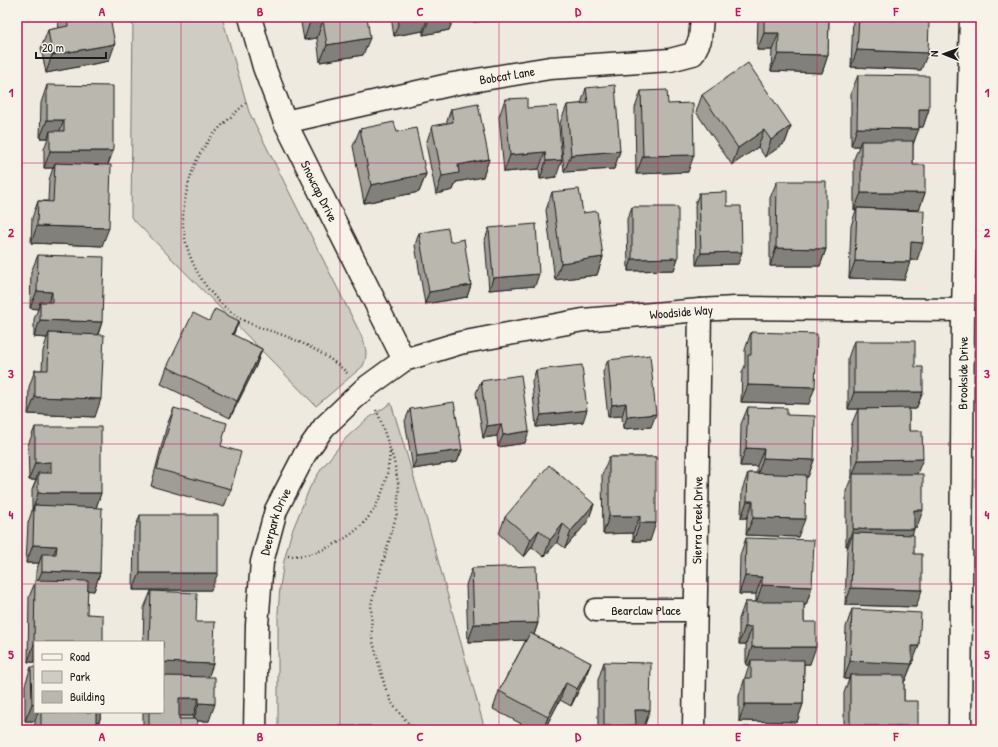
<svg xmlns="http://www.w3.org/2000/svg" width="998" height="747" viewBox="0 0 998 747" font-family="'Patrick Hand',sans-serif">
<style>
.green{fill:#cfccc3;stroke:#767470}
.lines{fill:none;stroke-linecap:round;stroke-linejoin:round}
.street-casing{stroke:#1c1c1c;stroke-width:25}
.path{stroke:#1c1c1c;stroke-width:2.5;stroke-dasharray:1 3;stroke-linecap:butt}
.street{stroke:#f7f3e8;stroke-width:22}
.wall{fill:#a09d96;stroke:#1c1c1c;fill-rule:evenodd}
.shaded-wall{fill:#82807a;stroke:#1c1c1c}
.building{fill:#bab7af;stroke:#1c1c1c}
.grid{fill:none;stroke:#c2185b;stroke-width:1;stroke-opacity:0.55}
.labels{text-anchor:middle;stroke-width:3;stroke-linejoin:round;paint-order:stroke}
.street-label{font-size:13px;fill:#1c1c1c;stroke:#f7f3e8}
.neatline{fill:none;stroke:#c2185b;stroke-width:1.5}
.grid-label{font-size:13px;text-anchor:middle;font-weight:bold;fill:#c2185b}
</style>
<rect width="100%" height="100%" fill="#eeeae0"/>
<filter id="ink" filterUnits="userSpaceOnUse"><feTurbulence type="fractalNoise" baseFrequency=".025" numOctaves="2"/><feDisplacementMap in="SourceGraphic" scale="8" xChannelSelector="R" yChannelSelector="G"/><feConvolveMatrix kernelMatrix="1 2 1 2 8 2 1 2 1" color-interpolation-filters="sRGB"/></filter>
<g filter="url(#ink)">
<path class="green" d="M133,17H222L249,112L359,331C365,344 369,353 363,366L316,406L131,217Z
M391,403L428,524L485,730H278V613L280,587L284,561L291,534L310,487L322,468L346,438L366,420Z"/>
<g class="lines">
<defs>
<g id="street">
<path id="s1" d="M250,17L264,67L285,122L404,360"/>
<path id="s2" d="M285,122L453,84L550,68L670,60L693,54L700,40L702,17"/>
<path id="s3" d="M596,610H696"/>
<path id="s4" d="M255,730L257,625L262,562L276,510L305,454L324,427L364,389L404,360L460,343L583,320L700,310L735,308L963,310"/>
<path id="s5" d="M694,730L700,310"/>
<path id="s6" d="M960,730L963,310L971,17"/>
</g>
</defs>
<use href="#street" class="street-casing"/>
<path class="path" d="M246,103C229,119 211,133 200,154C190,171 182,205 183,225C186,263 211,303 245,321C258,328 273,331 288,337C308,345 332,358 347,373
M376,410L379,416L394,461L399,488L397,513L371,604L372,638L385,687L393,705L414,730
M288,556C308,556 317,553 335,544C374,524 387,493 390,451"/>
<use href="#street" class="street"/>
</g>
<path class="wall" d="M57,17H110L109,61L46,73L41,48L48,30L59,28Z
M300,17H367L363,55L320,62L317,38L304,40Z
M391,17H454L449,30L423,35V31L394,36Z
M473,17H506L505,20L473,22Z
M758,17H829L828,55L822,73L771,71L772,50H757Z
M853,17H913V20L921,70L851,67Z
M858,75L929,109L923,127H919L913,145V165L925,193L919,210L917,260H910L904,280L849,278L851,226L856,210H854V159L859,146H851V93Z
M47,85L113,151L108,165L102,246L31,243L32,218L38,201H48L49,180L53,168H44V149L48,138H40L41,103Z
M586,88L620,151L614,169L564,172L560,123L567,105L581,104Z
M641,91L668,104L688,172L636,174L635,108Z
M702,95L791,126L785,143L765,157L758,147L732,165L696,112Z
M505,99L527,108L556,177L540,179L539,169L504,172L499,117Z
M451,109L489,159L483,177L456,182L453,190L436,194L426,144L432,126L446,124Z
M360,129L397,132L426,174L419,192L364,203L353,146Z
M777,181L826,249L820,266H770V198Z
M552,192L583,213L603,257L597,275L555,280L546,210Z
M699,193L727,206L738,264L696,265L695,205Z
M632,207L678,258L674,270L628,271L627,219Z
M489,228L535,286L489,290L485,240Z
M419,233L450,242L471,285L467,297L425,304L415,245Z
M38,255L102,322L98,335L95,417L28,414L29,387L35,370H42L43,351L47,338L34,337V319L38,309L30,308L31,272Z
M209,321H239L233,335L262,349L256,366L230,418L161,384L167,367Z
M751,332L809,404L741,402L742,372L745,366V350Z
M854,341L915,367L923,392L916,409H909V431L917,474V527H914V529L912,535L914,554L916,607L845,605L847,550L848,546H846V491L852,476L851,426L858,409H848V358Z
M608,360L651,427L623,429L622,416L608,417L603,372Z
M536,370L583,422L536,427L532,382Z
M481,381L525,443L498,447L497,436L483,438L476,393Z
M748,407L787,415L814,460L808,477H806L798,537L746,535L747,518H741L742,490L748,473H757V466H740L741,424Z
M174,408L221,446L231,489L224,507L151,486L167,425Z
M410,409L462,450L457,462L413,469L405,421Z
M35,427L101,493L96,508L100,573L94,591L88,590L35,642V662H28L29,597L36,580V571L39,563H26L28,523L32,511V490L36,480H29L28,445Z
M609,457H656L650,541H633V533L603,534L602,475Z
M594,504L588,521L565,548L557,542L544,557L532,547L524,557L499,534L505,517Z
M140,515L211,590H133L134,532Z
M746,538L812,587L806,605H804V622L810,664H804L803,704L797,722L739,721V696L749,665H746V644H739V619L745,602H756V594H739L740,555Z
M472,568L538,623L534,635L559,648L591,663L584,680L571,706L560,700L544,730H533L493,709L499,691L526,640L468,642L466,585Z
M151,591L196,622L213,664L208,677L209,721H197V730H143V712H163V642H143L144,608ZM179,716H193V719H179Z
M852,609L913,664H912L905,681H904V701L916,730H844V693L849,679H844L846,627Z
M604,662L650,710L644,727H635L634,730H598V680Z
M31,667L35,712H102L99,722H96V730H35V721H25V685Z"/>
<path class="shaded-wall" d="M407,17H428L423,31L394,36L400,18Z
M430,17H454L449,30L423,35Z
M475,17H506L505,20L473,22Z
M323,20L317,38L304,40L310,22Z
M764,33H779L772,50H757Z
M370,38L363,55L320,62L327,45Z
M115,44L109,61L46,73L52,55Z
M857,50L928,53L921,70L851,67Z
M778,54L828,55L822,73L771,71Z
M919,109H929L923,127H912Z
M47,120H64L57,138L50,131L48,138H40Z
M791,126L785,143L765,157L771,140Z
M857,128L919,129L912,146L861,141L859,146H851Z
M764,130L758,147L732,165L738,148Z
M50,151H113L106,169L55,163L53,168H44Z
M620,151L614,169L564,172L571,155Z
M545,152L539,169L504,172L510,155Z
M694,155L688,172L636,174L643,156Z
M489,159L483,177L456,182L453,190L436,194L442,176L458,165Z
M562,160L556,177L540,179L546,161Z
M426,174L419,192L364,203L371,185Z
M861,193H925L919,210L857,208L856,210H854Z
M37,226L109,228L102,246L31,243Z
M911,242L923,243L917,260H904Z
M776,248L826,249L820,266H770Z
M742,252L738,264L696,265L701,253Z
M603,257L597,275L555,280L561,263Z
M678,258L674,270L628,271L632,259Z
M855,261L910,262L904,280L849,278Z
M539,274L535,286L489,290L493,278Z
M471,285L467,297L425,304L429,292Z
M37,291L52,292L46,309L40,302L38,309L30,308Z
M40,320L102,322L96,339L49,333L47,338L34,337Z
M239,321L232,338V334Z
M262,349L256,366L230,418L237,401Z
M748,385L815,387L809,404L741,402Z
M854,392H923L916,409H848Z
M35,397L101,399L95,417L28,414Z
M626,403L622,416L608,417L612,405Z
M587,410L583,422L536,427L541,415Z
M656,414L651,427L623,429L627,417Z
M501,424L497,436L483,438L487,426Z
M529,431L525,443L498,447L503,435Z
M746,448L764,449L757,466H740Z
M462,450L457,462L413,469L417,456Z
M763,458L814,460L808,477L757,476Z
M923,459L916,476L853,475L858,460Z
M51,462L45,480L38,473L36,480H29L35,463Z
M38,493H101L95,511L34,505L32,511Z
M747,501H753L747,518H741Z
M594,504L588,521L565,548L571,531Z
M914,510H923L917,527H908Z
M609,516H640L633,533L603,534Z
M753,518L805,519L798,537L746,535Z
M640,523H656L650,541H633Z
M563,524L557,542L544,557L550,540Z
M853,529H914L908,547L853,533L848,546H846Z
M539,530L532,547L524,557L531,539Z
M33,545L57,546L50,563L42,554L39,563H26Z
M42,571L100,573L94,591L35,588Z
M140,573H218L211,590H133Z
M745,576L762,577L756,594H739Z
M762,585L812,587L806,605L756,603Z
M851,588L922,590L916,607L845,605Z
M538,623L532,640L468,642L474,624Z
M745,627H752L746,644H739Z
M34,644H35V662H28Z
M912,646H919L905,681L850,679V675L849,679H844L850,661Z
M752,647H816L810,664L751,665V660L749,665H746Z
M163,662L213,664L207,681L163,679Z
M591,663L584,680L571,706L577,689Z
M566,683L560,700L544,730H543L548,717Z
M179,698H199L193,716H173Z
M35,703V712H38L35,721H25L32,704Z
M199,703L215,704L209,721H193Z
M745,704H803L797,722L739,721Z
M635,710H650L644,727H635L634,730H602L604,726Z
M94,712H102L99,722H90Z
M850,726H918L916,730H849Z"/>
<path class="building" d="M67,17H110L115,44L52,55L48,30L68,26Z
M309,17H367L370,38L327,45L323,20L310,22Z
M764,17H829L828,55L778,54L779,33H764Z
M859,17H913V20L929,21L928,53L857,50Z
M748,63L791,126L771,140L764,130L738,148L702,95Z
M858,75L929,76V109H919V129L857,128Z
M47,85L113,86V151H50V131H64V120H47Z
M615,85L620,151L571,155L567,105L588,103L586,88Z
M667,90L668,104L693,103L694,155L643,156L641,91Z
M527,98V108L557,106L562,160L546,161L545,152L510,155L505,99Z
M478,104L489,159L458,165L459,173L442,176L432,126L453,122L451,109Z
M394,122L397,132L416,128L426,174L371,185L360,129Z
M861,141H913V165H925V193H861Z
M55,163L111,165L109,228L37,226L38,201L53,202Z
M777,181H826V249L776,248Z
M579,189L583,213L597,211L603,257L561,263L552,192Z
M727,192V206H741L742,252L701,253L699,193Z
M632,207H678V258L632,259Z
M857,208L924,211L923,243L911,242L910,262L855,261Z
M536,224L539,274L493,278L489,228Z
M448,228L450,242L464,239L471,285L429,292L419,233Z
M38,255L104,257L102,322L40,320V302H52V292L37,291Z
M215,309L239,321L232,334L262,349L237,401L167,367L193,313L209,321Z
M751,332L817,334L815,387L748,385V355H751Z
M49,333L104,335L101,399L35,397V370H48Z
M854,341H915V367H923V392H854Z
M650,355L656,414L627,417L626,403L612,405L608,360Z
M582,365L587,410L541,415L536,370Z
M521,375L529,431L503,435L501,424L487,426L481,381Z
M454,402L462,450L417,456L410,409Z
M748,407L787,408V415L815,416L814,460L763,458L764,449L746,448Z
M174,408L227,423L221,446L241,452L231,489L157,469Z
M909,408V431H922L923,459L858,460V409Z
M35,427H101V493H38V473H51V462L35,463Z
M609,457H656V523H640V516H609Z
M549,465L594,504L571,531L563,524L550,540L539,530L531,539L505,517Z
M748,473L806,475L805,519L753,518V501H747Z
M853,474H923V510H914V529H853Z
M34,505L102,508L100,573L42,571V554H56L57,546L33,545Z
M140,515H218V573H140Z
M853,533L914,535V554H922V590L851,588Z
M746,538L814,540L812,587L762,585V577L745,576Z
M536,566L538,623L474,624L472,568Z
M35,580L88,581L87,614L103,615V642H35V644H34Z
M151,591L197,593L196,622H215L213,664L163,662V642H149Z
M745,602H804V622H816V647H752V627H745Z
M852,609L921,613L919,646H912V664L850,661Z
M530,633L559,648L560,646L591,663L577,689L566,683L548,717L499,691Z
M751,660H804L803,704H745V678H751Z
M604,662L651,663L650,710H635L636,725L604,726Z
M31,667H35V703L32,704Z
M850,675H904V701H918V726H850Z
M163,676L215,677V704L199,703V698H179V719H197V730H149V712H163Z
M41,712H96V730H41Z
M317,726H371V730H317Z
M744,727L783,728V730H744Z"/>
</g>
<path class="grid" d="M181,17V730M340,17V730M499,17V730M658,17V730M817,17V730M17,163H981M17,303H981M17,444H981M17,584H981"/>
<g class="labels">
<g class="street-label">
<text dy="5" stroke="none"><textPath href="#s2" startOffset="227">Bobcat Lane</textPath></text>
<text dy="5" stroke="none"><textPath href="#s1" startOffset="188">Snowcap Drive</textPath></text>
<text dy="5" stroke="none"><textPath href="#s4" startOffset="705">Woodside Way</textPath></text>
<text dy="5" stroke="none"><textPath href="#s6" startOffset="357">Brookside Drive</textPath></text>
<text dy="5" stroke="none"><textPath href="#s5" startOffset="210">Sierra Creek Drive</textPath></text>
<text dy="5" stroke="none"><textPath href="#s4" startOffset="211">Deerpark Drive</textPath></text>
<text dy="5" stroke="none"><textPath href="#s3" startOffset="50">Bearclaw Place</textPath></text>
</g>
</g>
<rect width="998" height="747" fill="none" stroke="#f7f3e8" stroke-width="44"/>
<rect x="34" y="641" width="130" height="72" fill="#f7f3e8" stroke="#9f9d96"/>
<rect x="42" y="654" width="20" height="6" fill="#f7f3e8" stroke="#9f9d96"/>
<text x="70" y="661" font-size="12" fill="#1c1c1c">Road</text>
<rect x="42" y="671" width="20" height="12" fill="#cfccc3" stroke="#9f9d96"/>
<text x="70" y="681" font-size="12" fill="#1c1c1c">Park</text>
<rect x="42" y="691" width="20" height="12" fill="#bab7af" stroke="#9f9d96"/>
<text x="70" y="701" font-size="12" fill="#1c1c1c">Building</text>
<g transform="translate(944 54) rotate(271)" stroke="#f7f3e8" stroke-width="3" paint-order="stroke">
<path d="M0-3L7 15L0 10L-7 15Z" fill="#1c1c1c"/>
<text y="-6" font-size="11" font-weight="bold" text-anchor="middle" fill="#1c1c1c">N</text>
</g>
<path d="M36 52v6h70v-6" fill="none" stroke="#1c1c1c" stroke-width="2"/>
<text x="42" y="52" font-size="12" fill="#1c1c1c" stroke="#f7f3e8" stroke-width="3" paint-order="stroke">20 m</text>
<rect x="22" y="22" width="954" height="703" class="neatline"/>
<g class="grid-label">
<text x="102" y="16">A</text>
<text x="260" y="16">B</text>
<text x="420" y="16">C</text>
<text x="578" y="16">D</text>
<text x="738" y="16">E</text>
<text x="896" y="16">F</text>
<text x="11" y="97">1</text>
<text x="987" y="97">1</text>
<text x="11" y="237">2</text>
<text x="987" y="237">2</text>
<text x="11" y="378">3</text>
<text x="987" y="378">3</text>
<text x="11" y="519">4</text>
<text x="987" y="519">4</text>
<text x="11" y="659">5</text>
<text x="987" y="659">5</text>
<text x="102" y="741">A</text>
<text x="260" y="741">B</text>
<text x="420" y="741">C</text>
<text x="578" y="741">D</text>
<text x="738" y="741">E</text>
<text x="896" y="741">F</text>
</g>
</svg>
